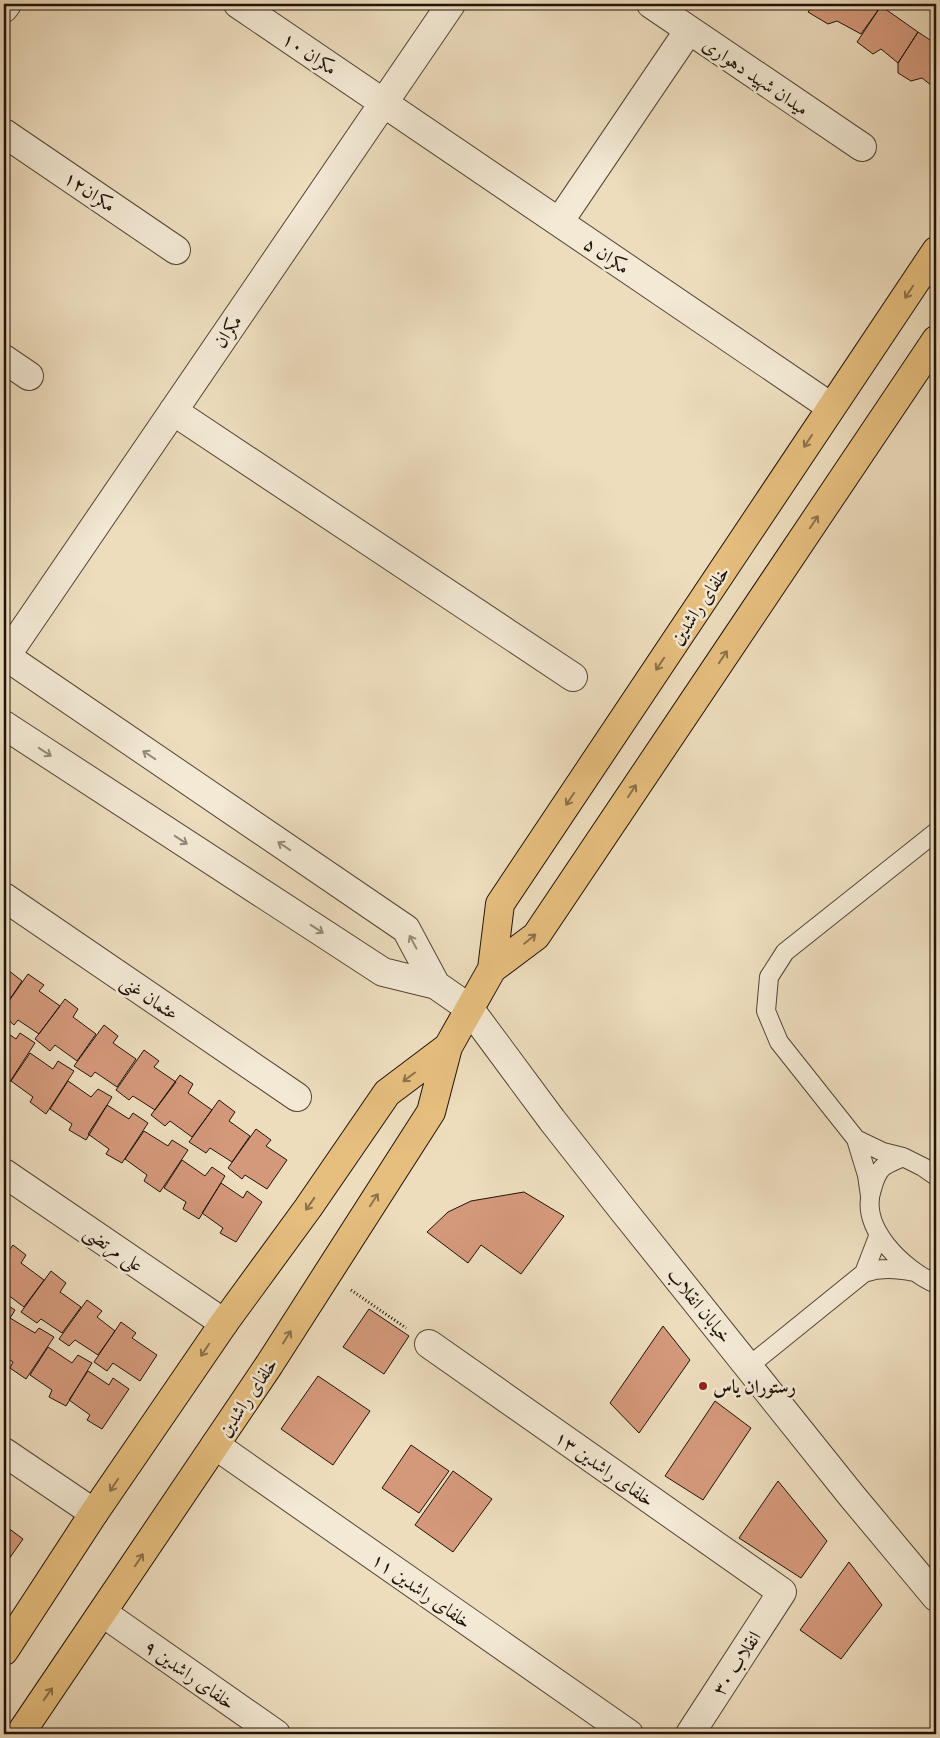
<svg xmlns="http://www.w3.org/2000/svg" width="940" height="1738" viewBox="0 0 940 1738" font-family="'IM FELL Great Primer',Amiri,serif">
<style>
.building{fill:#d4997b;stroke:#20130a}
.lines{fill:none;stroke-linecap:round;stroke-linejoin:round}
.service-casing{stroke:#534637;stroke-width:20}
.minor-casing{stroke:#534637;stroke-width:30}
.tertiary-casing{stroke:#534637;stroke-width:30}
.primary-casing{stroke:#20130a;stroke-width:30}
.path{stroke:#20130a;stroke-width:3;stroke-dasharray:1 2.5;stroke-linecap:butt}
.service{stroke:#f3e9d4;stroke-width:18}
.minor{stroke:#f3e9d4;stroke-width:28}
.tertiary{stroke:#f3e9d4;stroke-width:28}
.primary{stroke:#e6be7e;stroke-width:28}
.oneway{stroke:#8d714a}
.oneway2{stroke:#948979}
.poi-dot{fill:#8f2418;stroke:#f3e9d4;stroke-width:2}
.labels{text-anchor:middle;stroke-width:5;stroke-linejoin:round;paint-order:stroke}
.street-label{font-size:19px;fill:#20130a;stroke:#f3e9d4}
.poi-label{font-size:19px;font-weight:bold;fill:#20130a;stroke:#f3e9d4;text-anchor:start}
</style>
<rect width="100%" height="100%" fill="#edddbd"/>
<filter id="stains"><feTurbulence type="fractalNoise" baseFrequency=".004" numOctaves="4"/><feColorMatrix values="0 0 0 0 .2 0 0 0 0 .09 0 0 0 0 .02 0 0 0 .5 -.17"/></filter>
<radialGradient id="worn" r=".72"><stop offset=".6" stop-color="#630" stop-opacity="0"/><stop offset="1" stop-color="#630" stop-opacity=".3"/></radialGradient>
<path class="building" d="M814,4H878L881,6L861,34L837,21L828,24L808,12Z
M881,6L918,32L898,63L881,49L873,54L857,42Z
M918,32L936,44V89L922,78L911,81L898,73V63Z
M4,967L22,981L4,1008Z
M28,974L44,985L39,991L60,1006L39,1034L18,1020L14,1025L4,1016V1008Z
M65,999L78,1009L73,1017L96,1034L77,1061L55,1045L50,1051L35,1039Z
M104,1025L118,1036L113,1043L136,1059L117,1087L95,1072L91,1077L74,1066Z
M4,1031L16,1039L20,1033L35,1043L9,1083L4,1080Z
M144,1050L159,1061L154,1067L176,1082L155,1110L133,1096L129,1100L116,1090Z
M30,1053L53,1069L58,1061L74,1071L46,1114L30,1102L33,1097L11,1081Z
M180,1075L193,1084L188,1093L212,1110L192,1137L170,1121L165,1126L151,1115Z
M68,1081L91,1097L98,1089L112,1097L86,1140L69,1130L72,1124L50,1109Z
M219,1100L235,1112L229,1121L250,1136L232,1162L210,1148L206,1153L189,1142Z
M107,1105L129,1119L133,1113L148,1123L122,1163L106,1154L109,1149L88,1134Z
M256,1129L271,1140L266,1146L287,1160L267,1189L245,1175L242,1179L228,1168Z
M144,1131L168,1146L172,1140L188,1150L160,1192L144,1181L147,1175L125,1159Z
M182,1160L205,1176L212,1167L225,1176L199,1219L183,1209L186,1202L164,1188Z
M221,1183L243,1198L247,1191L262,1202L236,1242L220,1233L223,1228L202,1213Z
M524,1192L564,1216L521,1274L481,1245L468,1263L427,1232L448,1212L471,1201Z
M13,1245L26,1255L21,1263L44,1280L24,1307L4,1292V1257Z
M51,1271L66,1283L60,1292L81,1307L62,1333L41,1319L37,1323L21,1312Z
M87,1300L102,1311L97,1317L115,1331L98,1355L75,1340L69,1346L59,1339Z
M4,1303L15,1310L4,1328Z
M369,1309L409,1336L384,1374L343,1347Z
M10,1318L35,1333L39,1328L54,1337L26,1379L10,1368L13,1362L4,1356V1328Z
M121,1322L136,1333L132,1338L157,1355L140,1381L113,1363L107,1371L94,1362Z
M663,1326L690,1360L639,1433L610,1403Z
M48,1347L72,1363L78,1355L92,1363L66,1406L49,1397L52,1390L30,1375Z
M88,1371L109,1385L113,1378L129,1389L102,1429L87,1420L90,1415L69,1400Z
M318,1376L370,1411L333,1465L281,1429Z
M715,1401L751,1428L703,1500L665,1476Z
M411,1445L449,1471L419,1513L382,1488Z
M453,1471L492,1499L453,1552L415,1525Z
M778,1481L827,1541L801,1578L739,1538Z
M4,1525L23,1539L4,1566Z
M849,1562L882,1605L841,1659L800,1630Z"/>
<g class="lines">
<defs>
<path id="service" d="M856,1139L883,1152L903,1157
M936,1176L923,1167L903,1157C897,1160 887,1163 882,1168C877,1173 874,1182 872,1189C859,1228 903,1269 936,1284
M870,1196L867,1175L856,1139L779,1042L766,1011L769,977L785,952L936,832
M864,1273L879,1234
M749,1366L864,1273C882,1267 896,1269 915,1272"/>
<path id="minor" d="M238,4L831,407
M651,4L862,147
M4,8L7,4
M4,133L176,250
M559,222L689,30
M4,359L29,376
M173,411L573,677
M4,659L451,4
M4,897L297,1097
M4,1173L224,1323
M429,1344L782,1592L690,1734
M215,1445L629,1734
M4,1452L94,1513
M103,1613L276,1734"/>
<path id="tertiary" d="M4,655L406,929L436,985
M4,725L383,972L436,985L469,1008L552,1120L622,1209L851,1495L936,1597"/>
<path id="primary" d="M492,969L536,936L936,340
M4,1651L94,1513L224,1323L308,1208L387,1093L448,1047
M20,1734L269,1365L431,1112L448,1047L492,969L500,904L936,251"/>
</defs>
<use href="#service" class="service-casing"/>
<use href="#minor" class="minor-casing"/>
<use href="#tertiary" class="tertiary-casing"/>
<use href="#primary" class="primary-casing"/>
<path class="path" d="M351,1290L406,1328"/>
<use href="#service" class="service"/>
<use href="#minor" class="minor"/>
<use href="#tertiary" class="tertiary"/>
<use href="#primary" class="primary"/>
</g>
<defs><path id="oneway-shaft" d="M-6 0H5M1.5-3L5.5 0L1.5 3" fill="none" stroke-width="1.6" stroke-linecap="round" stroke-linejoin="round" transform="scale(1.25)"/></defs>
<g class="oneway">
<use href="#oneway-shaft" transform="translate(909 292) rotate(124)"/>
<use href="#oneway-shaft" transform="translate(808 441) rotate(124)"/>
<use href="#oneway-shaft" transform="translate(814 522) rotate(-56)"/>
<use href="#oneway-shaft" transform="translate(723 657) rotate(-56)"/>
<use href="#oneway-shaft" transform="translate(660 664) rotate(124)"/>
<use href="#oneway-shaft" transform="translate(632 791) rotate(-56)"/>
<use href="#oneway-shaft" transform="translate(570 799) rotate(124)"/>
<use href="#oneway-shaft" transform="translate(530 939) rotate(-40)"/>
<use href="#oneway-shaft" transform="translate(409 1077) rotate(143)"/>
<use href="#oneway-shaft" transform="translate(374 1200) rotate(-57)"/>
<use href="#oneway-shaft" transform="translate(310 1204) rotate(125)"/>
<use href="#oneway-shaft" transform="translate(287 1337) rotate(-58)"/>
<use href="#oneway-shaft" transform="translate(205 1350) rotate(124)"/>
<use href="#oneway-shaft" transform="translate(114 1485) rotate(124)"/>
<use href="#oneway-shaft" transform="translate(139 1560) rotate(-56)"/>
<use href="#oneway-shaft" transform="translate(48 1694) rotate(-55)"/>
</g>
<g class="oneway2">
<use href="#oneway-shaft" transform="translate(45 752) rotate(33)"/>
<use href="#oneway-shaft" transform="translate(149 755) rotate(-146)"/>
<use href="#oneway-shaft" transform="translate(181 840) rotate(33)"/>
<use href="#oneway-shaft" transform="translate(284 846) rotate(-146)"/>
<use href="#oneway-shaft" transform="translate(317 929) rotate(33)"/>
<use href="#oneway-shaft" transform="translate(413 942) rotate(-118)"/>
</g>
<circle class="poi-dot" cx="703" cy="1386" r="5"/>
<g class="labels">
<g class="street-label">
<text transform="translate(310 53) rotate(34)" y="7">مکران ۱۰</text>
<text transform="translate(756 76) rotate(34)" y="7">میدان شهید دهواری</text>
<text transform="translate(90 191) rotate(34)" y="7">مکران۱۲</text>
<text transform="translate(607 255) rotate(34)" y="7">مکران ۵</text>
<text transform="translate(227 331) rotate(-56)" y="7">مکران</text>
<text transform="translate(699 605) rotate(-56)" y="7">خلفای راشدین</text>
<text transform="translate(150 997) rotate(34)" y="7">عثمان غنی</text>
<text transform="translate(114 1248) rotate(34)" y="7">علی مرتضی</text>
<text transform="translate(700 1305) rotate(51)" y="7">خیابان انقلاب</text>
<text transform="translate(247 1397) rotate(-56)" y="7">خلفای راشدین</text>
<text transform="translate(605 1468) rotate(35)" y="7">خلفای راشدین ۱۳</text>
<text transform="translate(422 1590) rotate(35)" y="7">خلفای راشدین ۱۱</text>
<text transform="translate(736 1663) rotate(-57)" y="7">انقلاب ۳۰</text>
<text transform="translate(190 1674) rotate(35)" y="7">خلفای راشدین ۹</text>
</g>
<g class="poi-label">
<text x="713" y="1393">رستوران یاس</text>
</g>
</g>
<rect width="940" height="1738" fill="none" stroke="#edddbd" stroke-width="20"/>
<rect x="5" y="5" width="930" height="1728" fill="none" stroke="#20130a" stroke-width="2.5"/>
<rect x="10" y="10" width="920" height="1718" fill="none" stroke="#20130a"/>
<rect width="100%" height="100%" filter="url(#stains)"/>
<rect width="100%" height="100%" fill="url(#worn)"/>
</svg>
